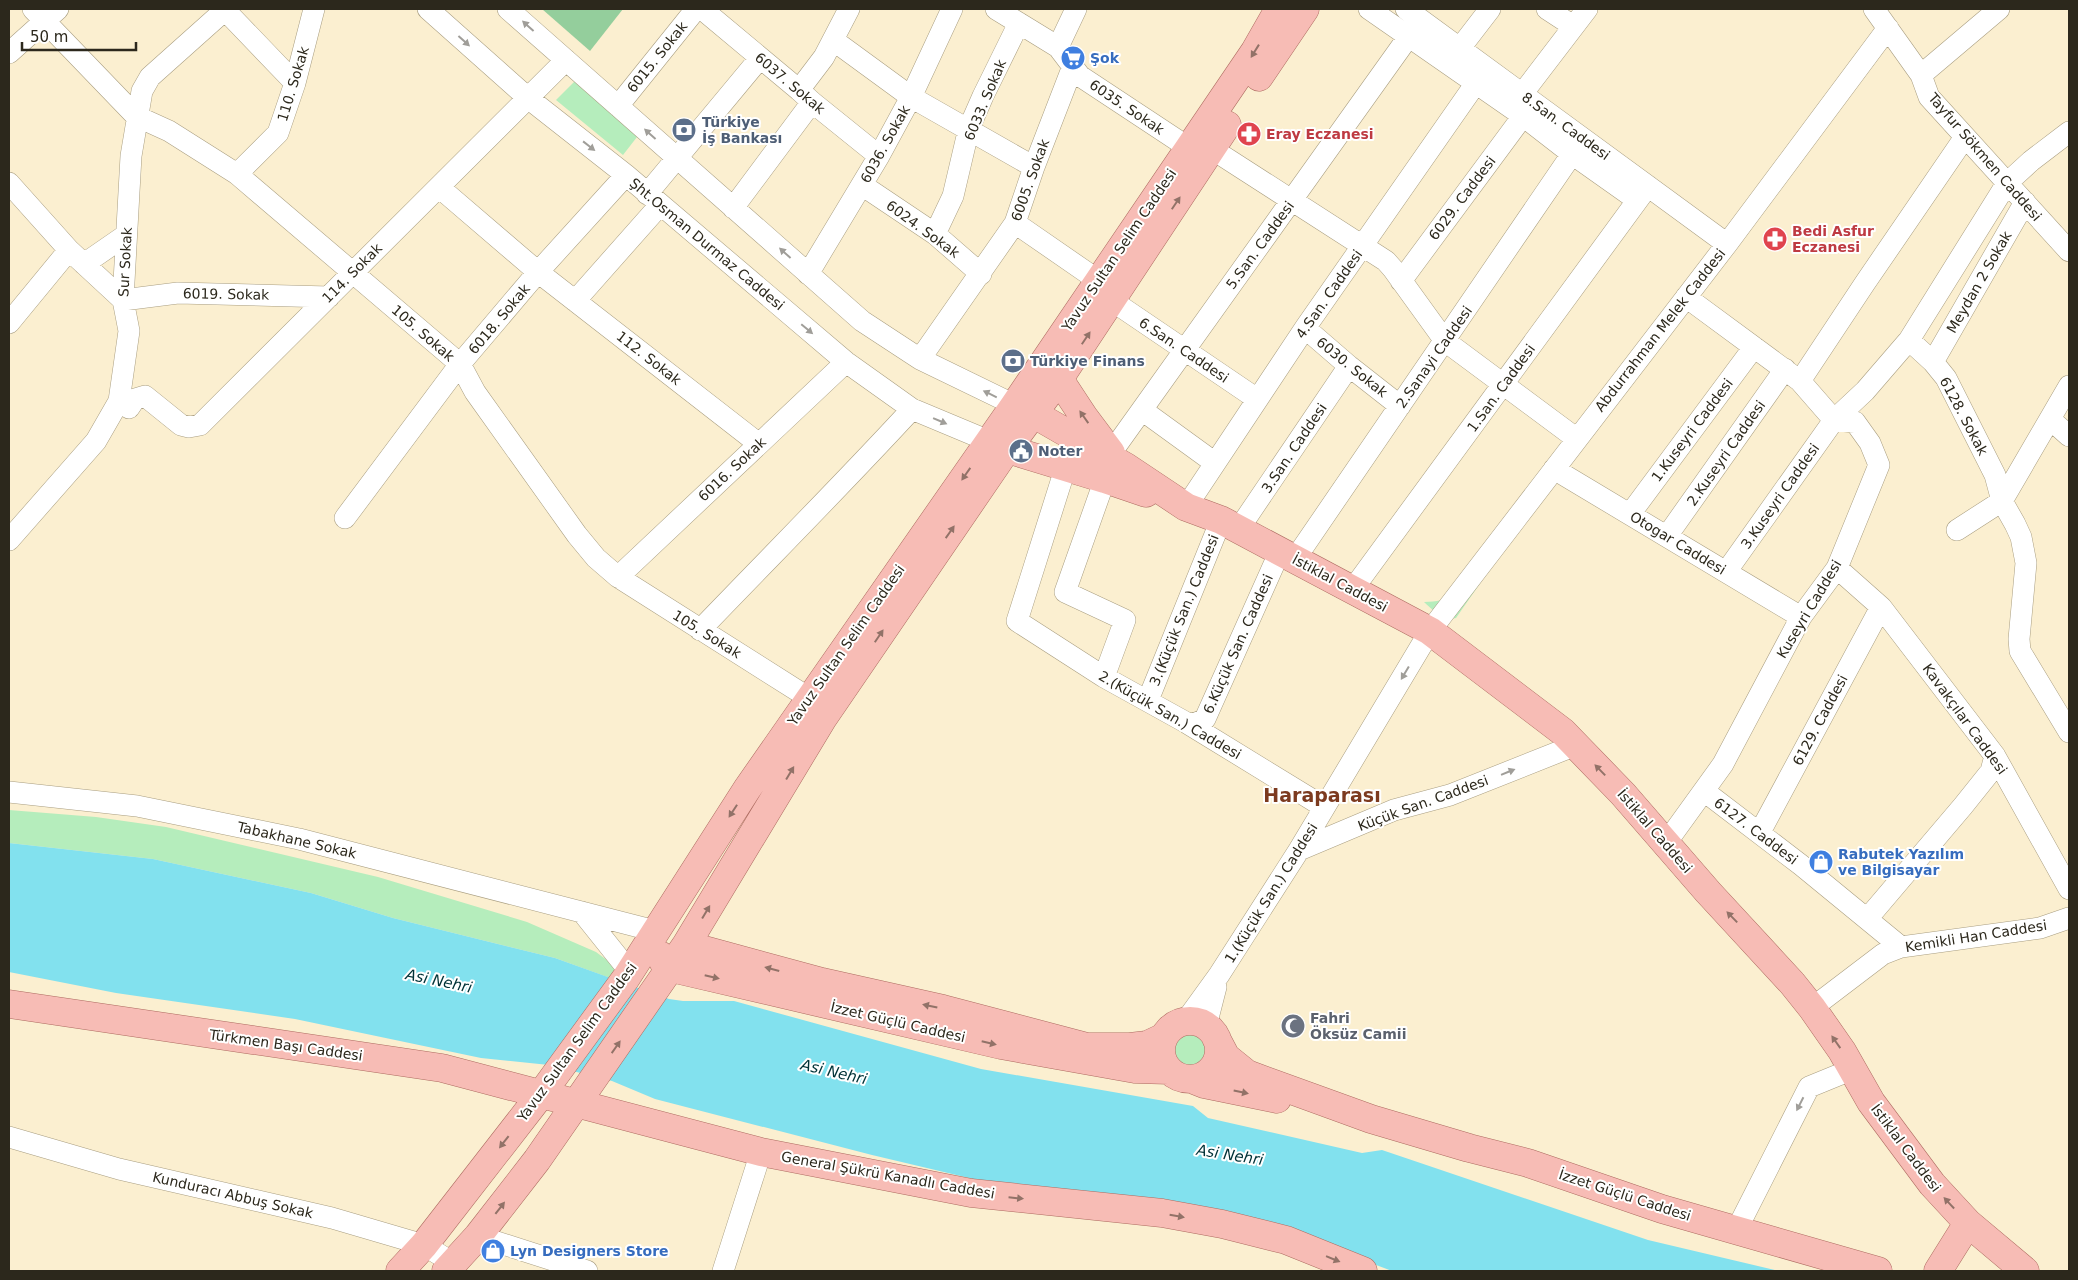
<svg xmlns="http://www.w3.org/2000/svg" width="2078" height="1280" viewBox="0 0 2078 1280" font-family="'DejaVu Sans',sans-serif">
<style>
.green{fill:#b5edbc}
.forest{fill:#94ce9c}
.water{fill:#82e1ee}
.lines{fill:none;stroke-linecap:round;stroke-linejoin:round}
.minor-casing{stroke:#a99e81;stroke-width:22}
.major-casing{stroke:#ad6b60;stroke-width:29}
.minor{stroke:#fff;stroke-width:21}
.major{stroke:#f7bcb5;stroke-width:28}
.oneway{fill:#a09e99}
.oneway2{fill:#927268}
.labels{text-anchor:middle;stroke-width:4;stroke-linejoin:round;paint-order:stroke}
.street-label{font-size:14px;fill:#2c281c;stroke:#fff}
.shop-label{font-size:14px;font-weight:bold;fill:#366cbe;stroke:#fff;text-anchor:start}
.service-label{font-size:14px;font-weight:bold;fill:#4e5e75;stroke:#fff;text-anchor:start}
.health-label{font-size:14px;font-weight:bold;fill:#be3a42;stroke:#fff;text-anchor:start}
.worship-label{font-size:14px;font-weight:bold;fill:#5b616d;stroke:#fff;text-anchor:start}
.water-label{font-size:15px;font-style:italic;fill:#013237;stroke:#fff}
.district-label{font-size:19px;font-weight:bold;fill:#7c3a1f;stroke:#fff}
</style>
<rect width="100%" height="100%" fill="#fbefd0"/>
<path class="green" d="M576,80L637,137L623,155L556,100Z
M1481,582L1456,618C1443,622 1433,610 1424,602C1450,601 1459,595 1481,582Z
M9,810L96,817L166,827L378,877L527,922L596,952L619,969L613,979L555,958L393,918L311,893L153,859L9,843Z
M1173 1051a17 17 0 1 1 34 0a17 17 0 1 1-34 0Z"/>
<path class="forest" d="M542,9H623L590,51Z"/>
<path class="water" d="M9,843L153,859L311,893L393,918L555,958L669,999L683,1001H734L981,1069L1193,1106L1208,1118L1362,1153L1382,1150L1648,1240L1779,1271H1392L1355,1257L986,1182L872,1155L655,1099L612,1081L549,1065L481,1058L295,1019L116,993L9,972Z"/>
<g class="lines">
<defs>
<path id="minor" d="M33,9L136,116L169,131L237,174L460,364L475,392L577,535L596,558L618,577L809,698
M224,9L295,83
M428,9L528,98L626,175L846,362L912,409L1003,447
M508,9L862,321L920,359L1027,411
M702,9L799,90L812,102L879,156
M996,9L1058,47L1080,76L1189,148
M1369,9L1523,116L1572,154L1637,200
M1406,9L1727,244
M1547,9L1573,26
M1874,9L1921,75L1929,97L2069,251
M833,40L911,97L1034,167
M1058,47L1076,9
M1460,48L1490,9
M9,53L58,9
M1921,75L1999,9
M799,90L824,57L849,9
M1522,94L1587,9
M618,106L696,9
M1212,149L1386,261L1393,269L1445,341L1577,439
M237,174L278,133L295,83L314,9
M9,183L69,250L123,300L178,293L329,297
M862,185L935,234L981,274
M440,188L538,272L759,444
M647,194L760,58
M733,208L812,102
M1015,223L1099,281
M935,234L953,196L969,128L983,96L1019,23
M84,264L126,235
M808,274L879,156L911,97L952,9
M1401,281L1523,116
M1111,300L1257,399
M575,301L660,205
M9,323L69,250
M1305,328L1349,366L1400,406
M1909,340L1933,362L1946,378L1995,475L2002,501L2015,524L2021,537L2026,563L2019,639L2020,651L2069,732
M920,359L1015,223L1034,167L1073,66
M1933,362L2025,202
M1800,381L1865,283L1965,137
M129,408L135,399L145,396L181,425L189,427L200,425L566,60
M1142,410L1215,463
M2050,419L2069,436
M1111,453L1409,36
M1066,466L1017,621L1104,677L1187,723L1324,807
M1554,469L1801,617
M1186,507L1305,328L1476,83
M1630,514L1754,347
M345,518L460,364L538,272L626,175
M1238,530L1349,366
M1957,530L2002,501L2069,386
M1667,536L1785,369
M9,540L96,441L119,401L129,331L123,300L131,156L142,91L150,77L225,10
M1295,559L1572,154
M1837,568L1881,607L1995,756L2069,889
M1726,572L1834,420L1865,391L1909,340L2007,183L2031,161L2069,132
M618,577L846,362
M1353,589L1648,186
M700,630C771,556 843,484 912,409
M1104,677L1125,620L1065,592L1105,479
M1148,700L1221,520
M1187,723L1194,724L1205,719L1280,551
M1704,791L1801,865L1901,947
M9,792L137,806L299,839L655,931
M1760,832L1881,607
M1666,843L1723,764L1801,617L1837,568L1879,465L1870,443L1855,422L1834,420L1800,381L1686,297
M1299,850L1394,810L1450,795L1576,745
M582,912L630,972
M1867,919L1963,806L1991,771L1995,756
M1812,1008L1883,954L1901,947L2040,928L2069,918
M1185,1022L1219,975L1299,850L1430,631L1727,244L1888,28
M1206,1026L1216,987
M9,1137L119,1169L332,1218L424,1245L453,1263
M1736,1231L1809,1087L1853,1069
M478,1236L587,1271
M723,1271L761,1152"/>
<path id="major" d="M1259,77L1305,9
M1059,379L1084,417L1111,453
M1034,414L1126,467L1186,507L1221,520L1430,631L1563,732L1623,794L1708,892L1792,983L1812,1008L1842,1051L1871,1102L1932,1184L1968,1223L2025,1271
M1007,449L1105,479L1146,493
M686,945L822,982L943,1009L1087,1047H1130L1147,1045L1164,1037
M660,955L664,963L671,968L1001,1045L1135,1069L1169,1070
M9,1004L442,1068L761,1152L971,1193L1162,1213L1222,1224L1286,1240L1363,1271
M1161 1050a29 29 0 1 1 58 0a29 29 0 1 1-58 0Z
M1216,1038L1226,1057L1247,1074L1371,1119L1469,1148L1528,1163L1662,1209L1878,1271
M1194,1080L1204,1084L1277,1099
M400,1271L424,1245L542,1093L626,978L747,789L1014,406L1255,51L1279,9
M446,1271L478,1236L537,1160L686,945L823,718L1007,449L1059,379L1227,125
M1938,1271L1968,1223"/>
</defs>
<use href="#minor" class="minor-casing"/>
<use href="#major" class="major-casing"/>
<use href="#minor" class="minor"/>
<use href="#major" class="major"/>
</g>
<defs><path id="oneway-solid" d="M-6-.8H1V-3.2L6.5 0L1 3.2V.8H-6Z" transform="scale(1.25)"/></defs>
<g class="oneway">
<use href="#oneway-solid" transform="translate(528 26) rotate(-138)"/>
<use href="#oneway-solid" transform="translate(464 41) rotate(42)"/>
<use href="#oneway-solid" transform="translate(650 134) rotate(-138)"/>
<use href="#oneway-solid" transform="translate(589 146) rotate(38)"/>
<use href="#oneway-solid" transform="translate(785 253) rotate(-138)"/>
<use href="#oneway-solid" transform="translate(807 329) rotate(40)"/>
<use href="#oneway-solid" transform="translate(990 394) rotate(-154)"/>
<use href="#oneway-solid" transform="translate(940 421) rotate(23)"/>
<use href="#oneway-solid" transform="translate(1405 673) rotate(121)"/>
<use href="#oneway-solid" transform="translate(1508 772) rotate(-22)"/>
<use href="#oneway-solid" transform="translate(1800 1104) rotate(117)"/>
</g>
<g class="oneway2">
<use href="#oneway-solid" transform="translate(1255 51) rotate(122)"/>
<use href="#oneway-solid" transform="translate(1176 203) rotate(-56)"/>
<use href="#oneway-solid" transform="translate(1086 338) rotate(-56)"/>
<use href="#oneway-solid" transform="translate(1084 417) rotate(-125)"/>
<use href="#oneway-solid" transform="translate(966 474) rotate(125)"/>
<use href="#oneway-solid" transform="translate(950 532) rotate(-55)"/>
<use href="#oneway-solid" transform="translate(879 636) rotate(-56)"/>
<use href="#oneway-solid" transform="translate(1600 770) rotate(-134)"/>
<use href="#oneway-solid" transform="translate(790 773) rotate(-59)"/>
<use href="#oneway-solid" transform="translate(733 811) rotate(123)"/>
<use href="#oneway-solid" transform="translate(706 912) rotate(-59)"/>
<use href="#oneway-solid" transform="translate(1732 917) rotate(-134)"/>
<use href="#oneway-solid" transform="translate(772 969) rotate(-165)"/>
<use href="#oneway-solid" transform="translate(712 977) rotate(13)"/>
<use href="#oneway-solid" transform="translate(930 1006) rotate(-168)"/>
<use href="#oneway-solid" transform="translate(1836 1042) rotate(-125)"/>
<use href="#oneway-solid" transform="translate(989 1043) rotate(13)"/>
<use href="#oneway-solid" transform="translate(616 1047) rotate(-55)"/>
<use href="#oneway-solid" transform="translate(1241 1092) rotate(12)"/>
<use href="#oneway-solid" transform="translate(504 1142) rotate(128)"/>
<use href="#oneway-solid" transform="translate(1016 1198) rotate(6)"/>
<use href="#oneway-solid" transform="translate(1949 1203) rotate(-133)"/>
<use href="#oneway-solid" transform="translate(500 1208) rotate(-52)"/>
<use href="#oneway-solid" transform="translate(1177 1216) rotate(10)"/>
<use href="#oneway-solid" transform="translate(1333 1259) rotate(22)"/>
</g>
<defs>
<symbol id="supermarket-disc" viewBox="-11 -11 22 22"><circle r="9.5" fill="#3f7fe0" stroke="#fff"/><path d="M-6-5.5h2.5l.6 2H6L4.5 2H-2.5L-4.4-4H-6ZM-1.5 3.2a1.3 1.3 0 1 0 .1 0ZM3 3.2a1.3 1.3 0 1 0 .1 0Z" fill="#fff"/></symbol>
<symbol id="bank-disc" viewBox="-11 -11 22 22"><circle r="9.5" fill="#5c6f8a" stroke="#fff"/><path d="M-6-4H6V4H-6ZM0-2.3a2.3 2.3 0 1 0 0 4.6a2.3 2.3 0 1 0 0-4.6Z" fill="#fff"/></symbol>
<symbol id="pharmacy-disc" viewBox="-11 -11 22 22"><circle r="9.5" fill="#e0444e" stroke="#fff"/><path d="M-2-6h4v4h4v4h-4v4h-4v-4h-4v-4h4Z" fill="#fff"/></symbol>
<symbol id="civic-disc" viewBox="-11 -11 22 22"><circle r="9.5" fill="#5c6f8a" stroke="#fff"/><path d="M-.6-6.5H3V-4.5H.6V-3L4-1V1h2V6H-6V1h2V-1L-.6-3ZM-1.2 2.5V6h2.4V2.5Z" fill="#fff"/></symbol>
<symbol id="shop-disc" viewBox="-11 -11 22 22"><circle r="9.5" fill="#3f7fe0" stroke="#fff"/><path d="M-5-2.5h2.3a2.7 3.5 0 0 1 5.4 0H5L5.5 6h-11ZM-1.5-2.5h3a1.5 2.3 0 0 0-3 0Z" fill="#fff"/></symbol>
<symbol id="mosque-disc" viewBox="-11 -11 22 22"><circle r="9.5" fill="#6b7280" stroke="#fff"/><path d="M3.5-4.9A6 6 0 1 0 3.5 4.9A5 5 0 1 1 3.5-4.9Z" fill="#fff"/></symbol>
</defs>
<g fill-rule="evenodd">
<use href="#supermarket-disc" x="1059" y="44" width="28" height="28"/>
<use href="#bank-disc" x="670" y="116" width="28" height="28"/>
<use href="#pharmacy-disc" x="1235" y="120" width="28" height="28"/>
<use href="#pharmacy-disc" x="1761" y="225" width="28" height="28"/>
<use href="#bank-disc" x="999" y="347" width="28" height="28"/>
<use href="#civic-disc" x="1007" y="437" width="28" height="28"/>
<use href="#shop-disc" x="1807" y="848" width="28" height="28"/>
<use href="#mosque-disc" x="1279" y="1012" width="28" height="28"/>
<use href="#shop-disc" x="479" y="1237" width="28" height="28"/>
</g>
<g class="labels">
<g class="street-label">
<text transform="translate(657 57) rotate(-51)" y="5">6015. Sokak</text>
<text transform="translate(790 83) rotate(40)" y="5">6037. Sokak</text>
<text transform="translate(293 84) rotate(-73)" y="5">110. Sokak</text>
<text transform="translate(985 100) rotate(-67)" y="5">6033. Sokak</text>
<text transform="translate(1127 107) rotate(34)" y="5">6035. Sokak</text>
<text transform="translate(1566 126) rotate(36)" y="5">8.San. Caddesi</text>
<text transform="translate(885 144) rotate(-61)" y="5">6036. Sokak</text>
<text transform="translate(1985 157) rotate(49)" y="5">Tayfur Sökmen Caddesi</text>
<text transform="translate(1030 180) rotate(-70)" y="5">6005. Sokak</text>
<text transform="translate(1462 198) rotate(-53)" y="5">6029. Caddesi</text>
<text transform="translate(923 229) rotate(36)" y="5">6024. Sokak</text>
<text transform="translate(707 244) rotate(40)" y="5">Şht.Osman Durmaz Caddesi</text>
<text transform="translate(1260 245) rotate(-54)" y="5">5.San. Caddesi</text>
<text transform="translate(1119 250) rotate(-56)" y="5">Yavuz Sultan Selim Caddesi</text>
<text transform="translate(125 262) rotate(-87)" y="5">Sur Sokak</text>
<text transform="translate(352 273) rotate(-45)" y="5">114. Sokak</text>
<text transform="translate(1979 282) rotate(-60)" y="5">Meydan 2 Sokak</text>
<text transform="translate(226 294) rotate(1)" y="5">6019. Sokak</text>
<text transform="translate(1329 294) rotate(-55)" y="5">4.San. Caddesi</text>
<text transform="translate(499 319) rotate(-50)" y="5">6018. Sokak</text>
<text transform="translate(1660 330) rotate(-52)" y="5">Abdurrahman Melek Caddesi</text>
<text transform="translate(423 333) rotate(41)" y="5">105. Sokak</text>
<text transform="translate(1184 350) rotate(34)" y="5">6.San. Caddesi</text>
<text transform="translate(1434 357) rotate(-55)" y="5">2.Sanayi Caddesi</text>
<text transform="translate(649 358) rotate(38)" y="5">112. Sokak</text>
<text transform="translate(1352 367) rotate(39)" y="5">6030. Sokak</text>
<text transform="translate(1501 388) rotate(-54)" y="5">1.San. Caddesi</text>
<text transform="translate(1964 416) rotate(62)" y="5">6128. Sokak</text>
<text transform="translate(1692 430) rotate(-53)" y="5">1.Kuseyri Caddesi</text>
<text transform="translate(1294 448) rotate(-56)" y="5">3.San. Caddesi</text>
<text transform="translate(1726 453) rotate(-55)" y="5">2.Kuseyri Caddesi</text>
<text transform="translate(732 469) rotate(-43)" y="5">6016. Sokak</text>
<text transform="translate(1780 496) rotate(-55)" y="5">3.Kuseyri Caddesi</text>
<text transform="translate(1678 543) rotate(31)" y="5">Otogar Caddesi</text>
<text transform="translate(1340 583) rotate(28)" y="5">İstiklal Caddesi</text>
<text transform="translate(1809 609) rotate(-59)" y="5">Kuseyri Caddesi</text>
<text transform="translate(1184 610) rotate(-68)" y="5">3.(Küçük San.) Caddesi</text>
<text transform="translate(707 634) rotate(32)" y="5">105. Sokak</text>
<text transform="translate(1238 644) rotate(-66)" y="5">6.Küçük San. Caddesi</text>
<text transform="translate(846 645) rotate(-55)" y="5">Yavuz Sultan Selim Caddesi</text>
<text transform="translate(1170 715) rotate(30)" y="5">2.(Küçük San.) Caddesi</text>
<text transform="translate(1965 719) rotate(54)" y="5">Kavakçılar Caddesi</text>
<text transform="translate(1820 720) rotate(-62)" y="5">6129. Caddesi</text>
<text transform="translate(1423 803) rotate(-20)" y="5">Küçük San. Caddesi</text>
<text transform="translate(1655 831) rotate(49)" y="5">İstiklal Caddesi</text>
<text transform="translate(1756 831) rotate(37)" y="5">6127. Caddesi</text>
<text transform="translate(297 840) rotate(13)" y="5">Tabakhane Sokak</text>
<text transform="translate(1271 893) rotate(-58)" y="5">1.(Küçük San.) Caddesi</text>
<text transform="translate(1976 936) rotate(-9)" y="5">Kemikli Han Caddesi</text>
<text transform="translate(898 1022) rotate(13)" y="5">İzzet Güçlü Caddesi</text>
<text transform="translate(577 1042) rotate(-54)" y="5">Yavuz Sultan Selim Caddesi</text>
<text transform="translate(286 1045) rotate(8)" y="5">Türkmen Başı Caddesi</text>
<text transform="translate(1906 1148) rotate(53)" y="5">İstiklal Caddesi</text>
<text transform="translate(888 1175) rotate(10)" y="5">General Şükrü Kanadlı Caddesi</text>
<text transform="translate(233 1195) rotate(13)" y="5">Kunduracı Abbuş Sokak</text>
<text transform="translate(1625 1195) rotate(18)" y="5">İzzet Güçlü Caddesi</text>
</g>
<g class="shop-label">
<text x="1090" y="63">Şok</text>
<text x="1838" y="859">Rabutek Yazılım<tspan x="1838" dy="16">ve Bilgisayar</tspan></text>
<text x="510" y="1256">Lyn Designers Store</text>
</g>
<g class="service-label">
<text x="702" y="127">Türkiye<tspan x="702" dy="16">İş Bankası</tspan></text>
<text x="1030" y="366">Türkiye Finans</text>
<text x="1038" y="456">Noter</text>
</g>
<g class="health-label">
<text x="1266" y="139">Eray Eczanesi</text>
<text x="1792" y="236">Bedi Asfur<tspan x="1792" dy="16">Eczanesi</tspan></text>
</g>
<g class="worship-label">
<text x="1310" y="1023">Fahri<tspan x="1310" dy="16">Öksüz Camii</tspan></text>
</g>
<g class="water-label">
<text transform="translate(439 981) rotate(12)" y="5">Asi Nehri</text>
<text transform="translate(834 1072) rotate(13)" y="5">Asi Nehri</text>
<text transform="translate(1230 1155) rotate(9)" y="5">Asi Nehri</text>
</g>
<g class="district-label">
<text x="1322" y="802">Haraparası</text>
</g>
</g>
<rect width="2078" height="1280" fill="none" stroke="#2c281c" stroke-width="20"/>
<path d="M22 42v8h114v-8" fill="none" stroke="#2c281c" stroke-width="2.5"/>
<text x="30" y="42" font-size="15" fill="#2c281c" stroke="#ffffff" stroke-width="4" paint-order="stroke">50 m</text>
</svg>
